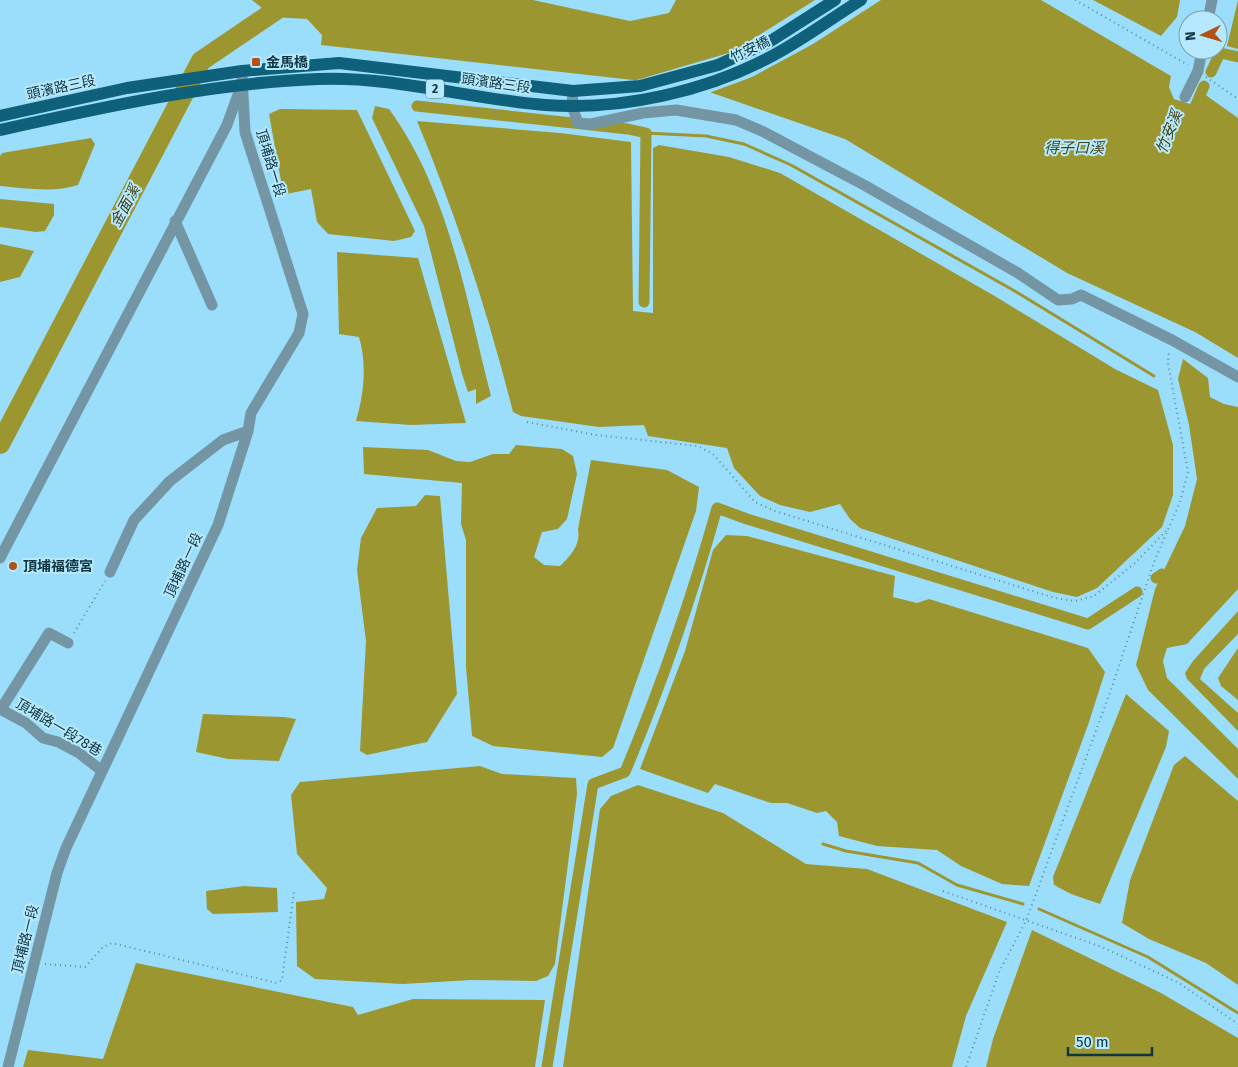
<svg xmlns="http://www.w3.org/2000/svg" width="1238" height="1067" viewBox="0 0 1238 1067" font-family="'Fira Sans','Noto Sans TC',sans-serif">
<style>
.water{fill:#9c9631}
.pier{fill:#9bdefb}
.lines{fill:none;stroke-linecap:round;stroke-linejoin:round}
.stream{stroke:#9c9631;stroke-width:3}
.canal{stroke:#9c9631;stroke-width:11}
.river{stroke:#9c9631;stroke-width:20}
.path{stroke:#568aa0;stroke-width:2;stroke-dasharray:1 4;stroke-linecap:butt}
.minor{stroke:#7395a4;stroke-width:11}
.major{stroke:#0f617b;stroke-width:12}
.poi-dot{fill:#b35116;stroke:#b7e9fe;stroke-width:2}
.labels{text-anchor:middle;stroke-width:4;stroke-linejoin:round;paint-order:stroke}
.shield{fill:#b7e9fe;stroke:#416b7b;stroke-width:1}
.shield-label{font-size:12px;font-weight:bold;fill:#0f3543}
.street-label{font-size:14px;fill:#0f3543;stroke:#b7e9fe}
.poi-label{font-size:14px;font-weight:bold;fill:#0f3543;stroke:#b7e9fe;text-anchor:start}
.water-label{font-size:15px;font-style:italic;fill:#454319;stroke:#b7e9fe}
</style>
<rect width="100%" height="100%" fill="#9bdefb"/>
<path class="water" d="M252,0H533L630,21L669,13L676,0H1041L1171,76L1169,87L1174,99L1190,104L1200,91L1238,118V358L1195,332L1067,273L845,139L695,87L321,45L322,35L307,19L273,17Z
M1093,0H1180L1177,17L1161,36Z
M1238,0V49L1227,46Z
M375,106L389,109C449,191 466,299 491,396L476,404V389L468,392L462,374L424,226L372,118Z
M280,109L357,110L415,231L411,237L394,241L328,234L317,222L311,189L286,194L282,186L269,114Z
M417,121L560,133L631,142L633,311L653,313V148L659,145L729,157L780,173L993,295L1115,369L1158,390L1173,445V495L1162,527L1097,588L1077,597L1053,592L860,528L850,519L840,504L810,512L780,505L760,496L734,468L727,448L648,436L644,425L599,427L521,416L513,412C488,313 456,215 417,121Z
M91,138L95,144L78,185C54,193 24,188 0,186V156L2,153Z
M0,199L54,204V215L45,231L36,232L0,227Z
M0,244L34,251L20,277L0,282Z
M337,252L418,258L466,423L411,425L356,421C364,394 367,364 359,337L339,334Z
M1183,359L1208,378L1210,397L1224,404L1238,407V589L1187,644L1167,648L1163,661L1167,678L1238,749V779L1148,690L1136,665L1155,589L1185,526L1197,479L1189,425L1178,379Z
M516,445L562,449L573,456L577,474L567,519L558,529L542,532L534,557L544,565L560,566C571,556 581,544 578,529L591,460L667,470L699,487L696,511L613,748L602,757L493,746L472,736L466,667V540L461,524L462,483L364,474L363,447L428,450L456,461L470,462L493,454H509Z
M425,495L440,496L457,694L427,742L367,755L360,751L366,641L357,570L361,538L377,508L416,506Z
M726,535L747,536L895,576L893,597L917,603L929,599L1088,648L1105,672L1088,725L1029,886L1002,884L961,866L937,850L877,846L839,836L837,822L826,811L817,813L787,803H771L715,784L708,793L640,769L685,651L713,550Z
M1238,611V634L1204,669L1200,679L1238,713V731L1187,679L1185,673L1193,661Z
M1238,648V700L1221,686L1218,678Z
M1126,694L1169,731L1166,747L1100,904L1071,894L1054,885L1053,877Z
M203,714L284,717L296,719L279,761L228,759L196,752Z
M1185,756L1238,801V985L1206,963L1149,939L1122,923L1130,880L1174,765Z
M480,766L502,774L576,778L577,794L555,964L548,976L536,981L471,980L403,984L315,979L297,966L296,902L324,899L327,888L297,854L291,795L300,782Z
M638,785L723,813L806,864L867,869L1007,922L966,1016L952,1067H563L600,809L611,796Z
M244,886L277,888L278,912L213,914L207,909L206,891Z
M1032,930L1161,993L1238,1038V1067H986L993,1039Z
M136,963L353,1007L358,1015L413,999L545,1000L535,1067H23L28,1050L103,1059Z"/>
<path class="pier" d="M815,0H881L813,44L752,77L706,94L694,89L630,82L732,52Z"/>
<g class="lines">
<path class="stream" d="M646,133L706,136L744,144L791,165L1013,290L1154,376
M823,844L846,851L918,863L957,885L1023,904
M1039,909L1148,957L1238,1013"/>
<path class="canal" d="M1211,72L1220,53L1238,57
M1196,105L1204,86
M417,106L628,129L646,133L644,302
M1156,578L1162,574
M547,1067L593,784L625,772C661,686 692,597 717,508L747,519L1088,624L1137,592"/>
<path class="river" d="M0,444L201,61L288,2"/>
<path class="path" d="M1075,0L1188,65
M1206,77L1238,99
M527,422L596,435L698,446L713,454L755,502L775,511L1055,598L1075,601L1094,596L1135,563L1168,529
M74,633L105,581
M943,891L1102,947L1179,983L1238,1024
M45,964L85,967L103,947L112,943L277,983L282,980L294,891
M966,1067L999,972L1026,921L1112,687L1154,562L1180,502L1188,472L1168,363L1169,352"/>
<path class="minor" d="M1208,20L1212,0
M573,91L572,106L578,123L591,124L643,113L676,110L736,120L764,132L864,185L1018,273L1058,300L1072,299L1081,295L1172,340L1238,377
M1185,97L1198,71L1202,50
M175,221L212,305
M0,558L227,125L240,89
M110,572L134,520L170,481L223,440L248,431
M0,709L26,723L43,738L58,742L79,753L102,771
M1,709L49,633L68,643
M8,1067L57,873L66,848L218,525L248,431L251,413L299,333L303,314L245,132L242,76"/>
<path class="major" d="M0,116L127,88L242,71L339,63L573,91L640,86L718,65L769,42L835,0
M0,130C104,107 211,83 318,79C395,76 469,99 545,105C621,111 707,91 774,55C804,39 832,18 861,0"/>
</g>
<g class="poi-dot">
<rect x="251" y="57" width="10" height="10" rx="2.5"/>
<circle cx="13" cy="566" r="5"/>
</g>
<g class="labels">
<rect class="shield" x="426" y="79.5" width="18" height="19" rx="4"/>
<g class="shield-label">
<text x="435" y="93">2</text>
</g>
<g class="street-label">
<text transform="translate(750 49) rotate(-26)" y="5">竹安橋</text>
<text transform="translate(496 83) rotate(8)" y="5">頭濱路三段</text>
<text transform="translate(61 87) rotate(-12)" y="5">頭濱路三段</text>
<text transform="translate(271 163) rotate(73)" y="5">頂埔路一段</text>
<text transform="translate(183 565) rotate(-65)" y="5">頂埔路一段</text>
<text transform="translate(59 727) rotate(31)" y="5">頂埔路一段78巷</text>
<text transform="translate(25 939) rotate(-76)" y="5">頂埔路一段</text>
</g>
<g class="poi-label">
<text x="266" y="67">金馬橋</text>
<text x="23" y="571">頂埔福德宮</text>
</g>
<g class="water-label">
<text transform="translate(1169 132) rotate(-68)" y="5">竹安溪</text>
<text x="1074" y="153">得子口溪</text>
<text transform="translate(125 206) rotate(-62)" y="5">金面溪</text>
</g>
</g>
<g transform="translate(1203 35) rotate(265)"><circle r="24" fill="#b7e9fe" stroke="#74a1b3"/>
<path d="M0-4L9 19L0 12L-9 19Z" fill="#b35116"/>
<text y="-8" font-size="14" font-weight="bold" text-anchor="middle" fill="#0f3543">N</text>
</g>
<path d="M1068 1047v8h84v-8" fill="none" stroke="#0f3543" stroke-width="2.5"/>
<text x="1076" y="1047" font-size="15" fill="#0f3543" stroke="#b7e9fe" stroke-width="4" paint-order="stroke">50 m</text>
</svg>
